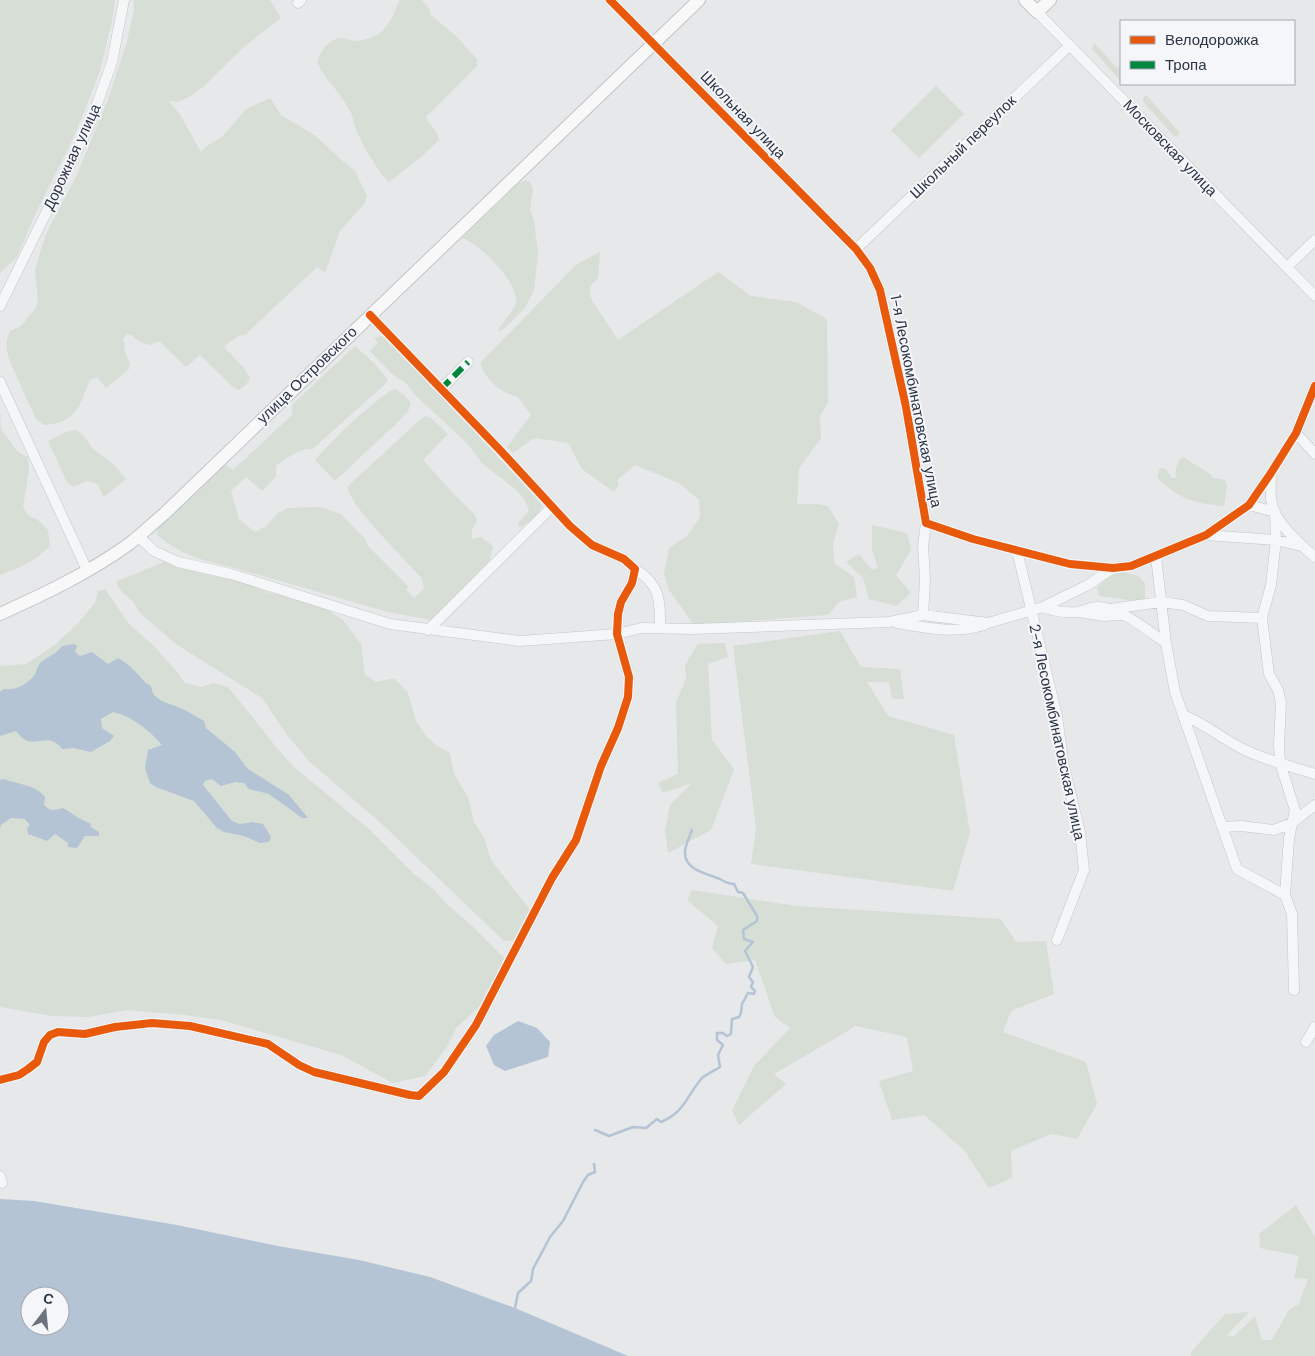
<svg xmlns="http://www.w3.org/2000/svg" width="1315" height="1356" viewBox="0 0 1315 1356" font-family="'DM Sans',sans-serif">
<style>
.green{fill:#d6ded6}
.water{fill:#b4c4d5;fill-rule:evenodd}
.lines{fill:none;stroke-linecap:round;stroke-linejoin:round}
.stream{stroke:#b4c4d5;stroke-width:2.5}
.minor-casing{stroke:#c4c6c8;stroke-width:11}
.major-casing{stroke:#c2c5c8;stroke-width:14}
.minor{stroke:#f5f6f7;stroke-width:10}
.major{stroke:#f8f8f8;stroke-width:12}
.quiet{stroke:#00873e;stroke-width:6;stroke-dasharray:12 6;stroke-linecap:butt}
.cycleway-casing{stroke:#f4f6f9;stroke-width:11}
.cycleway{stroke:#e8590c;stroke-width:8}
.labels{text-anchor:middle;stroke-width:4;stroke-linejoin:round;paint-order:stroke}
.street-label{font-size:15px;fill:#2b3445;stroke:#f4f6f9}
</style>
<rect width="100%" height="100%" fill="#e6e8ea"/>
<path class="green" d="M0,0H115L112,21L100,71L84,112L71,143L34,217L17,257L0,273Z
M134,0H270L281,18L246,45L203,87L189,97L178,102L169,101L181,116L201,152L208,145L222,137L246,109L270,98L281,115L316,136L338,157L355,171L367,196L364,204L340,231L325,273L317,267L245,335L238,336L224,347L243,367L250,378L246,385L239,390L234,388L200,355L186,367L159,341L150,345L140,342L132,336L127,334L123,340L125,344L124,350L130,364L129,369L106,388L98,378L91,379C87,385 86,390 83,397C76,416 64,424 44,425L36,419L10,362C6,351 5,341 10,331L20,327L36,308L38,298L35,271L42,245L50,226L77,175L108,99L126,45L134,10Z
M400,0H422L429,9L431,15L454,34L477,59V66L426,117C430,125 437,131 439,140L420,158L389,182C378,172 359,140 355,126C353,121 353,115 350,111C341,93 326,80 317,63C321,50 329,38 343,38C347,38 350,41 354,41C364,41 375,37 383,30C391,23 395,10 400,0Z
M1094,43L1117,68L1121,64V81L1092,49Z
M936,86L964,114L919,158L891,130Z
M1146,95L1180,133L1178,137L1174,136L1144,103L1143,99Z
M526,180L530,182L533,189L530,210L534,221L538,254L534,290L525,308L505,328L498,332C502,321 514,313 516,302C519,283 478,242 462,238L519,183Z
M600,252L598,278L590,286V297L618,340L718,272L751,296L796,302L827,319L828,402L820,416L821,438L799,468L797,504H816L828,506L839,524L833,544L834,563L854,577L857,597L839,602L828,615L694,625L669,590L664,574L669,548L687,536L700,517L699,500L679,483L635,465L617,480L619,485L614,492L582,469L568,443L534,438L513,453L507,447L531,415L518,397C499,392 487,381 480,363L577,264Z
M385,335L536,498L542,505C539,516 529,522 520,528L518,523L529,511L525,500L514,488L483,464L466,442L416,396L406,383L391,373L370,351L378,343L374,338Z
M355,346L374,363L388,380L385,384L316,446L312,449C303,447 283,460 276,466V477L262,491L246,477L231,491L239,519L255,532L265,527L278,513L288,508L320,507L341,514L365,539L368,546L409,587L406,590L414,598L424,588L422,579C408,561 347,505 348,486L424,416L431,418L448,434L423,460L450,490L474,514L477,520L472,530V539L481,537L493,546L490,560L431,620L388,612L231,567C205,562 178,553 158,536L157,531L160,525L225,464L233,470L292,415V406L295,402Z
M395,389L404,395L411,403L408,411L397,423L335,481L315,460C338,434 364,410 391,390Z
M0,409L1,429L18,452L28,457L29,471L23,507L29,516L38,520L48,530L50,546C36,561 18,568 0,575Z
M76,430L85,437L92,448L114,465L126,479L104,497L97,484L87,481L73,487L67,482L48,441L66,432Z
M1183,457L1210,474L1213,478L1225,480L1227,486L1224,506C1193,503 1181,500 1157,478L1160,468L1166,469L1172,478H1176C1175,470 1176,462 1183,457Z
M872,525L907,533L911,550L896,575L911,593L896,606L869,599L863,578L846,562L859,554L872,570L878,568L872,549Z
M164,562L186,566L248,583L269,593L294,597L319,605L343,620L361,644L365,675L376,682L394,678L408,693L416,721L426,736L437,746L450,753L454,774L468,797L474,822L484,838L491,860L531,911L515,940L504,941L384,826L309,761L288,736L262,698L176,644L139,612L133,601L123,593L117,585V581Z
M1123,572L1138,576L1145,583V602L1099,596L1097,588L1108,576Z
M105,589L129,624L152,644L178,673L185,683L202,687L213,683L228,687L258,724L276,747L295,768L369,829L413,873L433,889L449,906L471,925L504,958L484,1002L457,1027L447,1047L425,1076L393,1083L341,1055L221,1020L185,1015L127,1010L88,1017L52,1016L0,1007V666L26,664L56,644L77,624L95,603L98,591Z
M840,631L861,667L900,669L904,699H892L889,682H867L888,716L954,735L970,833L953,891L751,864L756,828L733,646Z
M725,643L728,657L708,664L712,740L734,769L711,830L668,853L665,831L670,805L692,783L663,793L658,783L678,774L676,703L686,678L685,665L698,644Z
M692,890L796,906L1001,919L1016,942L1046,941L1054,994L1011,1011L1003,1032L1086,1062L1097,1104L1077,1139L1051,1134L1011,1151L1012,1178L989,1188L964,1150L924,1115L892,1120L879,1081L913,1071L907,1037L856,1026L774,1074L786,1084L739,1125L732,1111L754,1066L790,1028L775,1017L755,960L726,964L712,948L718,926L687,900Z
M1296,1205L1315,1237V1356H1191L1192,1351L1225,1314L1249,1312L1227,1335L1233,1337L1255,1316L1262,1340H1272L1289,1310L1299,1304L1308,1279L1294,1278L1299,1256L1260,1248L1259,1234Z"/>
<path class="water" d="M74,644L77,646L75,652L80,656L92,652L108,664L118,658C129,664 136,672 144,681C144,682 149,685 150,685C152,688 152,693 155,696C162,703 172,704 180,708C188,711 197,717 204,721L206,728L235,752L248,769L289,795L308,818H302L269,794L249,789L244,783L235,782L221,786L212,779L205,781L203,785L232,821L240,824L253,822L263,824L271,837L269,842L260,843L244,836L224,832L217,828L194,801L156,787L150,783L145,768L148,750L162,745C150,731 132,716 113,712L101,719L102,728L114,736L110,741L91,752L73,748L62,749C46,728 33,755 16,731L0,736V692L4,689C16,691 28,684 35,674C37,671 37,667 40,663C47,656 56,655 62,646Z
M4,779C17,784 36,785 45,797L44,805C50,812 55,810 63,808C73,813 79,820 90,823L91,827L99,832V836H85L77,848L68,847V843L55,834L47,841L28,834L27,828L30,825L25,819L11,818L1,825L0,829V780Z
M518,1021L537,1028L550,1042L548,1057L505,1071L494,1065L486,1046L494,1035Z
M0,1199L34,1201L177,1225L278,1246L359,1260L430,1277L515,1308L628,1356H0ZM30,1296H60V1326H30Z"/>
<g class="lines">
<path class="stream" d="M595,1130L609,1136L633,1127L646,1128L657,1119L661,1122C685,1112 687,1095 702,1078C707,1074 714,1071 720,1067L718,1055L723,1045L717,1040V1033H723L727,1036L731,1034L732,1019L739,1017L741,1013L742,1004L748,993L754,994L755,991L751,987L753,982L749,977L753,967L745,951L753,942L744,939L743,930L757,921V916L743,893L738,892L734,884C728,884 725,882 720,879C707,874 684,870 685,852C685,845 690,836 692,830
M515,1308L518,1293L531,1281L533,1269L550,1237L563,1221L583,1182L588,1175L595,1172L594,1164"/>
<defs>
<path id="minor" d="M610,0L856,249L870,268L880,290L906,407L926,523L973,539L1070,564L1113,568L1131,566L1206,535L1249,505L1271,473L1296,433L1315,386
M298,3L301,0
M1037,12L1315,296
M856,249L1070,45
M1287,267L1315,240
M0,306L90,124L112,62L124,0
M0,382L87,570
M441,389L468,362
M1296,433L1315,454
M1271,473C1271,486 1269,501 1275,513C1282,527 1302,547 1315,557
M1249,505L1275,512L1276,540L1271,585L1262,618
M1206,535L1276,540L1301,546
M138,536L154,551L178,562L231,574L390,624L520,641L617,634L641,628L692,629L889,622L923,615L988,623L1043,607L1088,585L1113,568
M1017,551L1057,716L1064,767L1080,832L1084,870L1057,940
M1156,557L1166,643L1175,692L1237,869L1285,895L1292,914L1294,990
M635,569C661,585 660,601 660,628
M1043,607C1053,611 1067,613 1078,612C1084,611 1090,607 1097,607C1117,605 1150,632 1166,643
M1110,609L1161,602L1183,605L1208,616L1262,618L1269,674L1278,690L1281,703L1279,744L1280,763L1295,810L1289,838L1285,895
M1079,612L1104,616L1122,615
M923,615L925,579L923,546L926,523
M897,623C927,628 955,634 984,625
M428,630L552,507
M1183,715C1204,723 1221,738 1241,748C1264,760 1290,766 1315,774
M1222,827L1241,826L1274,830L1292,823L1315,805
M1306,1042L1315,1027
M0,1080L19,1075L28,1069L37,1062L44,1042L50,1035L58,1032L85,1034L115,1027L152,1023L190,1026L268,1044L299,1065L314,1072L410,1095L419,1096L444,1072L476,1025L552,878L576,840L601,766L618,728L628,697L629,677L617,634L618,614L621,602L632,583L635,569L624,559L592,545L570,526L499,449L370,315
M0,1176L2,1183"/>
<path id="major" d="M1025,0L1037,12L1050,0
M0,614C44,594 89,573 129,544C141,535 152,524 164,514L699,0"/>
</defs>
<use href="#minor" class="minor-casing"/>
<use href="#major" class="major-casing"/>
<use href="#minor" class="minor"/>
<use href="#major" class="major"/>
<path class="quiet" d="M441,389L468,362"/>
<defs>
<path id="cycleway" d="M610,0L856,249L870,268L880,290L906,407L926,523L973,539L1070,564L1113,568L1131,566L1206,535L1249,505L1271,473L1296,433L1315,386
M0,1080L19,1075L28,1069L37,1062L44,1042L50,1035L58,1032L85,1034L115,1027L152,1023L190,1026L268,1044L299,1065L314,1072L410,1095L419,1096L444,1072L476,1025L552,878L576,840L601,766L618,728L628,697L629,677L617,634L618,614L621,602L632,583L635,569L624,559L592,545L570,526L499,449L370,315"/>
</defs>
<use href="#cycleway" class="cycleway-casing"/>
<use href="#cycleway" class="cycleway"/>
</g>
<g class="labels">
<g class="street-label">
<text transform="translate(743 115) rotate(46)" y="5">Школьная улица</text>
<text transform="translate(963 147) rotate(-44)" y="5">Школьный переулок</text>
<text transform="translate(1170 148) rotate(46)" y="5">Московская улица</text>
<text transform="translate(72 157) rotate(-65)" y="5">Дорожная улица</text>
<text transform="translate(307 375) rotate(-44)" y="5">улица Островского</text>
<text transform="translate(916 401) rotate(79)" y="5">1-я Лесокомбинатовская улица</text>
<text transform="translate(1057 732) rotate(78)" y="5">2-я Лесокомбинатовская улица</text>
</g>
</g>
<rect x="1120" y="20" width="175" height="65" fill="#f4f6f9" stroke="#a4a8b1"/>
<rect x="1130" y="36" width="25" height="8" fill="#e8590c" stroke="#a4a8b1"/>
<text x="1165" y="45" font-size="15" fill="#2b3445">Велодорожка</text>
<rect x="1130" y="61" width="25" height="8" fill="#00873e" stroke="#a4a8b1"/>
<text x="1165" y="70" font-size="15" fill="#2b3445">Тропа</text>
<g transform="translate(45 1311) rotate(16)"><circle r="24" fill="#f4f6f9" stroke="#a4a8b1"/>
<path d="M0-4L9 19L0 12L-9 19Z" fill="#6c737f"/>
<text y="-8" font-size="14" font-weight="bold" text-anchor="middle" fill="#2b3445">С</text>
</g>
</svg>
